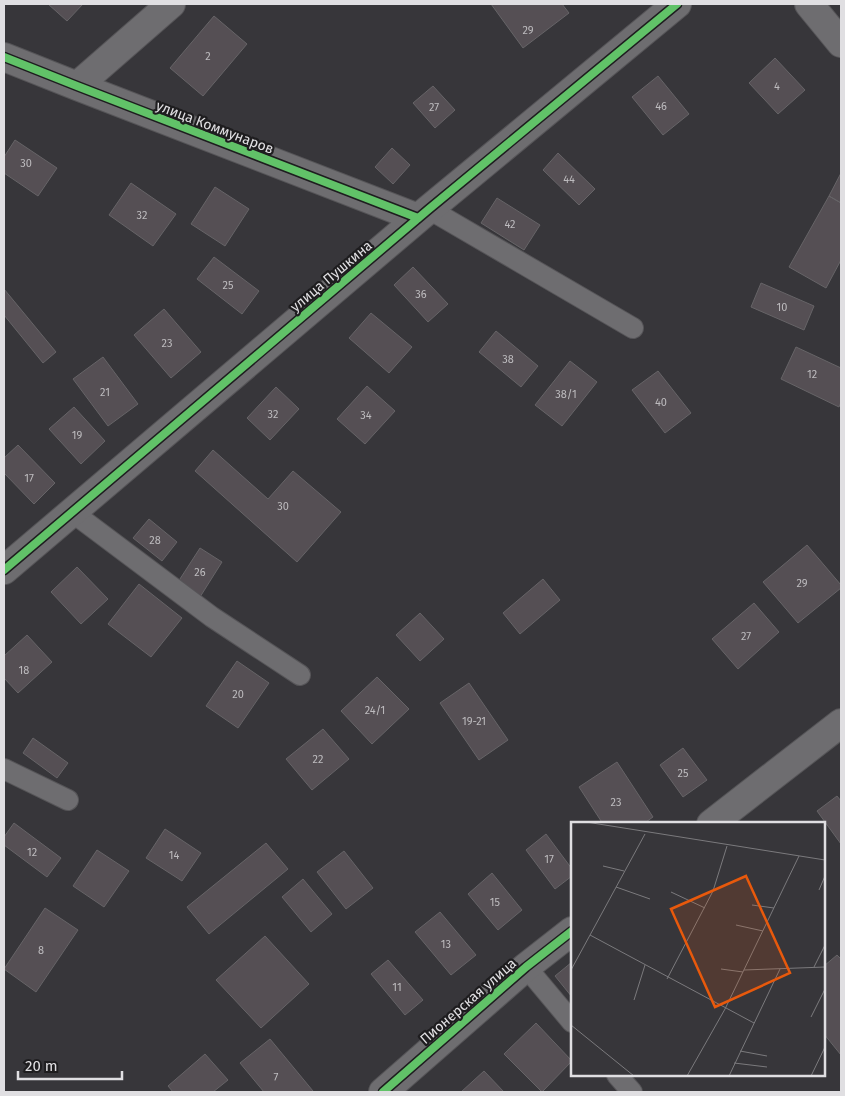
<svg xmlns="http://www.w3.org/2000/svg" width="845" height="1096" viewBox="0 0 845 1096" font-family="'Fira Sans',sans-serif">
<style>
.building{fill:#554f54;stroke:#666467}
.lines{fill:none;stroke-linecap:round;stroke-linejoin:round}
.service-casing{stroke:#565558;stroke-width:22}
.minor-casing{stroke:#565558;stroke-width:30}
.service{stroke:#6e6d70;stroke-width:20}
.minor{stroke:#6e6d70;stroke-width:28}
.cycleway-casing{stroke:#1e1d1f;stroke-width:11}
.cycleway{stroke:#61c268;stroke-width:8}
.labels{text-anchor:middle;stroke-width:4.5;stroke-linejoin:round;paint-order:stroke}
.number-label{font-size:11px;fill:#bdbbbe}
.street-label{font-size:14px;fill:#e0dfe2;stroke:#1e1d1f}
.inset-road{fill:none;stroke:#7b7a7d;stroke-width:1}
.view{fill:#e8590c;fill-opacity:0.15;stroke:#e8590c;stroke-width:2.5}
.inset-edge{fill:none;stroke:#e0dfe2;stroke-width:2.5}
</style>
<rect width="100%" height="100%" fill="#37363a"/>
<path class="building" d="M48,4H83L67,21Z
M491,4H562L569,13L523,48Z
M214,16L247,44L203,96L170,68Z
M775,58L805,90L778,114L749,83Z
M658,76L689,114L663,135L632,97Z
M433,86L455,110L435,128L413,103Z
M15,140L57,168L38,196L4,173V157Z
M392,148L410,165L393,184L375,167Z
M558,153L595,189L579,205L543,170Z
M841,173V203L829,196Z
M131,183L176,214L153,246L109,215Z
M215,187L249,209L225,246L191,224Z
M829,196L841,203V260L826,288L789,267Z
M497,198L540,225L524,250L481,223Z
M214,257L259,291L242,314L197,279Z
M413,267L448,304L428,322L394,285Z
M761,283L814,306L804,330L751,307Z
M4,289L56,352L43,363L4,315Z
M164,309L201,352L171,378L134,335Z
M371,313L412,347L389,373L349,338Z
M496,331L538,366L521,387L479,352Z
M796,347L841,368V402L839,407L781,379Z
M103,357L138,404L108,426L73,379Z
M570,361L597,382L562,426L535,405Z
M658,371L691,413L665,433L632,390Z
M367,386L395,411L365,444L337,419Z
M276,387L299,409L270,440L247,418Z
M74,407L105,441L81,464L49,429Z
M18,445L55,483L34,504L4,473V458Z
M213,450L268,499L293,471L341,512L297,562L195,471Z
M149,519L177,542L162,561L133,538Z
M807,545L841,585V588L798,623L763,582Z
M200,548L222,562L200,597L178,582Z
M77,567L108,599L81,624L51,592Z
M543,579L560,600L520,634L503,613Z
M139,584L182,618L151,657L108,624Z
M754,603L779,632L738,669L712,639Z
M420,613L444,639L420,661L396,635Z
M27,635L52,662L18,693L4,678V656Z
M237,661L269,683L238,728L206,706Z
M377,677L409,709L372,744L341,711Z
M469,683L508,740L479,760L440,703Z
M323,729L349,759L312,790L286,759Z
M33,738L68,763L57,778L23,753Z
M683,748L707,780L683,797L660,765Z
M617,762L653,817L643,824H603L579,787Z
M837,796L841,801V844L817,811Z
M14,823L61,858L47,877L4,845V837Z
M165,829L201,853L182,881L146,858Z
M546,834L572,869V876L555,889L526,850Z
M266,843L288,869L209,934L187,907Z
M97,850L129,871L104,907L73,886Z
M344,851L373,888L346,909L317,872Z
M492,873L522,910L498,930L468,894Z
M303,879L332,914L311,932L282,897Z
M45,908L78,930L36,992L4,969Z
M440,912L476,955L451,975L415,932Z
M265,936L309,984L261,1028L216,980Z
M837,955L841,959V1055L824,1034V966Z
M388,960L423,1000L405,1015L371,974Z
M572,962V997L555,976Z
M536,1023L572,1061L542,1092L504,1054Z
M270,1039L313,1091L311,1092H264L240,1063Z
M205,1054L228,1080L213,1092H173L168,1086Z
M484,1071L504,1092H461Z"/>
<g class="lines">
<defs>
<path id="service" d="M429,209L633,328
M72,512L212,617L300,675
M4,769L68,800
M526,967L572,1022
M617,1075L632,1092"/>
<path id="minor" d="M809,4L841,43
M4,57L77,86L418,218
M77,86L171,4
M4,570L429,209L677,4
M711,824L841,723
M383,1092L526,967L572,931"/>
</defs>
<use href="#service" class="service-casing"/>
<use href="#minor" class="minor-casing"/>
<use href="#service" class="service"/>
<use href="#minor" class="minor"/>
<defs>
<path id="cycleway" d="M4,57L77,86L418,218
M4,570L429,209L677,4
M383,1092L526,967L572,931"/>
</defs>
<use href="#cycleway" class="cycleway-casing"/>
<use href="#cycleway" class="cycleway"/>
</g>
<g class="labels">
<g class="number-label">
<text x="528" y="34">29</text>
<text x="208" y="60">2</text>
<text x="777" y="90">4</text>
<text x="661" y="110">46</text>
<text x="434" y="111">27</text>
<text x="26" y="167">30</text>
<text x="569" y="183">44</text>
<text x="142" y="219">32</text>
<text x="510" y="228">42</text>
<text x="228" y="289">25</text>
<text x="421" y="298">36</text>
<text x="782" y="311">10</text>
<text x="167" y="347">23</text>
<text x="508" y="363">38</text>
<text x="812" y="378">12</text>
<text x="105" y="396">21</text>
<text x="566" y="398">38/1</text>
<text x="661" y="406">40</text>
<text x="273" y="418">32</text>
<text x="366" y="419">34</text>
<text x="77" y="439">19</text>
<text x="29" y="482">17</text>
<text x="283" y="510">30</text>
<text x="155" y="544">28</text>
<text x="200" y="576">26</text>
<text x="802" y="587">29</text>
<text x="746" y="640">27</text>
<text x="24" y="674">18</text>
<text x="238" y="698">20</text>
<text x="375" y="714">24/1</text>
<text x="474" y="725">19-21</text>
<text x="318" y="763">22</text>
<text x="683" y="777">25</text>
<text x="616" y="806">23</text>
<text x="32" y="856">12</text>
<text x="174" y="859">14</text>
<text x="549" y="863">17</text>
<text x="495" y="906">15</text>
<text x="446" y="948">13</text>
<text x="41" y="954">8</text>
<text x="397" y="991">11</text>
<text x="276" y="1081">7</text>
</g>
<g class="street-label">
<text transform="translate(215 127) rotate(21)" y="5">улица Коммунаров</text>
<text transform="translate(331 276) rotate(-40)" y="5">улица Пушкина</text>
<text transform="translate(468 1001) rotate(-41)" y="5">Пионерская улица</text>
</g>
</g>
<g transform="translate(571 822)">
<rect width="254" height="254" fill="#37363a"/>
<path class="inset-road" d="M15,0L254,38M32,44L53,49M45,65L79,77M248,68L254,54M100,70L134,86M181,83L203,86M165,103L192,109M19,113L183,201M243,145L254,123M150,147L172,150M0,148L74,12M173,148L254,145M96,157L142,69L156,24M63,178L74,143M240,195L254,167M0,203L63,254M169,229L196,234M163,241L196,245M116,254L154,187L228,34M158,254L209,147M240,254L254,225"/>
<path class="view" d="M175,54L219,151L144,185L100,87Z"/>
<rect width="254" height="254" class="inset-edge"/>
</g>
<rect width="845" height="1096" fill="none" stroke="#e0dfe2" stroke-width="10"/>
<path d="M18 1071v8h104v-8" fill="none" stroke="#e0dfe2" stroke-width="2.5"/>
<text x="25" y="1071" font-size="15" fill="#e0dfe2" stroke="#1e1d1f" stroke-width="4" paint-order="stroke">20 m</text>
</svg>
